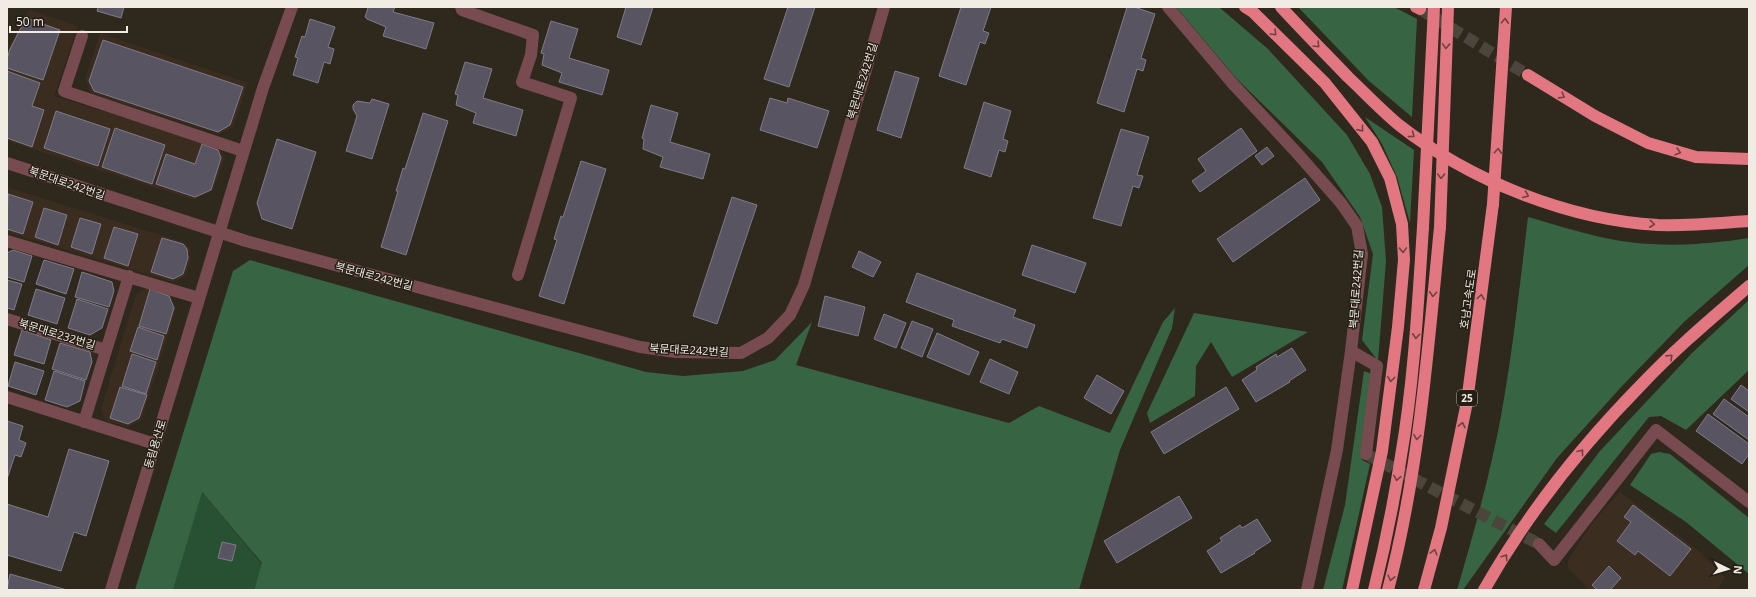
<svg xmlns="http://www.w3.org/2000/svg" width="1756" height="597" viewBox="0 0 1756 597" font-family="'Open Sans','Noto Sans KR',sans-serif">
<style>
.commercial{fill:#3a2d1f}
.industrial{fill:#3b2d20}
.green{fill:#285134}
.forest{fill:#376443}
.building{fill:#585461;stroke:#7f7b88}
.lines{fill:none;stroke-linecap:round;stroke-linejoin:round}
.minor-tunnel{stroke:#4b453b;stroke-width:12;stroke-dasharray:12 6;stroke-linecap:butt}
.highway-tunnel{stroke:#4b453b;stroke-width:12;stroke-dasharray:12 6;stroke-linecap:butt}
.minor{stroke:#774b4f;stroke-width:12}
.highway{stroke:#e27782;stroke-width:12}
.highway-bridge{stroke:#e27782;stroke-width:12}
.oneway{stroke:#704240}
.labels{text-anchor:middle;stroke-width:3;stroke-linejoin:round;paint-order:stroke}
.shield{fill:#241e14;stroke:#b3aea6;stroke-width:1}
.shield-label{font-size:10px;font-weight:bold;fill:#f0ece4}
.street-label{font-size:11px;fill:#f0ece4;stroke:#241e14}
</style>
<rect width="100%" height="100%" fill="#2e281d"/>
<path class="commercial" d="M30,10L78,26L54,96L219,147L225,158L213,190L194,200L7,141V53L24,17Z
M100,33L248,83L233,127L219,134L90,93L85,79Z
M7,187L186,243L190,249L191,259L185,277L173,282L7,232Z
M148,287L171,295L176,309L142,419L128,427L106,421L101,409L136,294Z"/>
<path class="industrial" d="M1620,492L1699,551L1725,578L1717,590H1590L1568,568V560L1593,522Z"/>
<path class="green" d="M201,491L262,564L254,590H173Z"/>
<path class="forest" d="M1176,7H1219L1268,49L1347,135L1370,174L1382,207L1386,261L1378,361L1362,340L1373,254L1360,217L1322,162L1237,79Z
M1298,7H1394L1417,19L1412,117L1369,81Z
M1365,117L1414,150L1410,223L1397,177L1382,144Z
M1528,217C1567,228 1611,243 1652,244C1685,246 1717,243 1749,238V265L1685,321L1623,385L1557,458L1463,590H1457C1474,532 1490,475 1501,416C1513,350 1520,283 1528,217Z
M250,260L646,372L683,376L743,371L775,360L812,322L796,365L1009,423L1039,406L1110,433L1163,322L1175,308L1172,328L1120,450L1079,590H254L262,563L202,492L173,590H135L233,271Z
M1749,300V370L1686,430L1661,416L1649,417L1556,533L1544,524L1600,451L1693,352Z
M1194,313L1308,332L1232,377L1211,342L1196,366L1195,396L1150,423L1147,413Z
M1364,371L1372,374L1362,460L1370,464L1342,590H1323L1345,505Z
M1659,452L1670,454L1749,518V574L1686,522L1630,485L1651,454Z"/>
<path class="building" d="M98,7H124L121,18L97,11Z
M365,7H395L393,12L434,23L426,49L383,36L386,27L367,19L365,17L368,8Z
M626,7H653L641,45L617,37Z
M788,7H815L789,87L764,79Z
M961,7H991L983,31L989,33L985,44L980,42L966,85L939,76Z
M1127,7H1134L1155,14L1141,58L1146,60L1143,71L1137,69L1124,112L1097,103Z
M26,18L60,30L43,80L7,68V59L10,49Z
M310,19L335,27L328,47L334,49L330,64L324,62L318,83L293,75L298,58L295,57L302,36L305,37Z
M551,21L578,29L569,58L609,70L602,95L559,82L562,73L542,65L544,54L541,53Z
M103,40L243,87L230,125L218,132L94,91L89,81Z
M465,62L492,69L483,98L523,110L516,136L473,123L476,113L456,105L458,95L455,94Z
M7,71L40,83L32,106L44,110L32,147L7,138Z
M895,71L919,78L901,138L877,130Z
M770,98L787,103L788,98L829,111L817,148L760,130Z
M372,99L389,104L372,159L346,151L357,116L353,109V105L357,101L370,103Z
M984,102L1011,111L1003,139L1008,141L1005,152L999,150L991,177L964,168Z
M651,105L678,113L670,142L710,154L703,179L660,167L663,157L643,149L644,139L642,138Z
M56,111L110,129L98,166L44,148Z
M423,113L448,121L406,255L381,247L398,191H396L403,168L405,169Z
M115,128L165,145L152,184L102,167Z
M1241,128L1257,151L1200,192L1192,181L1206,171L1198,159Z
M1121,129L1149,137L1137,175L1143,176L1139,188L1133,186L1121,226L1093,218Z
M277,139L316,152L292,229L262,219L257,203Z
M202,144L218,150L221,158L211,190L195,197L156,184L166,154L195,164Z
M1267,147L1274,156L1262,165L1255,156Z
M581,161L606,169L564,304L539,296L557,240L554,239L561,216L563,217Z
M1305,178L1320,200L1233,262L1217,239Z
M8,194L33,202L23,234L7,229Z
M732,197L757,205L717,324L693,316Z
M44,208L67,215L58,245L35,237Z
M80,218L101,224L92,254L71,247Z
M114,227L138,234L128,266L104,258Z
M162,238L183,244L187,249L188,258L183,274L173,279L151,272Z
M1032,245L1086,263L1075,293L1022,275Z
M13,250L32,256L24,282L7,277V253Z
M859,251L881,262L873,277L852,267Z
M44,260L74,269L66,294L36,284Z
M82,272L112,282L114,291L109,307L75,297Z
M917,273L1016,310L1013,317L1035,325L1027,348L1002,339L1000,343L952,326L954,320L906,302Z
M7,280L22,284L14,310L7,308Z
M36,289L65,298L57,324L28,315Z
M150,289L169,296L174,308L166,334L139,326Z
M825,296L865,307L858,336L818,326Z
M77,299L108,309L102,328L90,335L68,328Z
M884,314L906,323L896,348L874,339Z
M912,321L933,329L922,357L901,348Z
M138,327L164,336L157,360L130,351Z
M22,330L51,340L44,364L14,355Z
M937,333L979,352L969,375L927,357Z
M60,343L90,352L92,362L86,380L52,369Z
M1292,348L1306,370L1289,381L1290,382L1256,402L1242,380L1257,370L1256,367L1276,354L1277,357Z
M132,354L156,362L146,394L122,386Z
M990,359L1018,372L1009,394L980,382Z
M15,362L44,371L36,395L8,386Z
M54,371L85,381L80,401L67,407L45,400Z
M1097,375L1124,391L1111,414L1084,398Z
M1741,385L1749,391V412L1731,399Z
M120,387L147,395L139,418L128,424L110,418Z
M1226,387L1239,409L1164,454L1151,432Z
M1724,399L1749,417V440L1713,414Z
M1708,414L1749,444V454L1742,464L1696,431Z
M7,421L23,426L19,440L26,443L21,457L15,455L7,479Z
M69,449L109,461L86,536L74,532L61,571L7,555V504L48,517Z
M1179,496L1192,518L1117,563L1104,541Z
M1633,505L1691,549L1670,576L1638,551L1635,555L1617,541L1631,522L1624,517Z
M1257,519L1271,541L1254,552L1255,553L1221,573L1207,551L1222,541L1220,538L1240,525L1242,528Z
M222,542L236,545L232,561L218,558Z
M1609,566L1621,578L1610,590H1597L1592,585Z
M10,574L67,590H7Z"/>
<g class="lines">
<path class="minor-tunnel" d="M1366,454L1539,544"/>
<path class="highway-tunnel" d="M1420,9L1528,75"/>
<path class="minor" d="M461,7L462,10L533,35L531,55L522,82L571,98L518,275
M1168,7L1233,84L1297,153L1341,203L1357,226L1362,254L1351,351L1337,450L1307,590
M82,36L64,91L243,151
M7,163L246,241L640,347L676,352L741,353L768,338L790,315L804,285L884,7
M7,241L199,298
M7,319L106,350
M1351,351L1377,366L1366,454
M7,397L155,444
M84,422L129,276
M1539,544L1554,560L1656,430L1749,502
M111,590L263,88L292,7"/>
<path class="highway" d="M1245,7L1253,12L1325,83L1372,142L1390,178L1402,224L1404,260L1398,327L1382,451L1352,590
M1281,7C1303,31 1326,54 1348,77C1365,93 1381,110 1399,125C1469,180 1568,220 1658,225C1689,226 1719,223 1749,221
M1416,7L1420,9
M1528,75L1595,116L1648,143L1696,157L1749,159
M1374,590C1385,546 1394,501 1401,456C1414,381 1418,303 1423,227
M1388,590C1419,472 1428,349 1440,227
M1424,590L1441,528L1467,402L1493,204
M1484,590C1526,516 1583,444 1642,384C1675,349 1712,318 1749,286"/>
<path class="highway-bridge" d="M1493,204L1506,7
M1423,227L1434,7
M1440,227L1448,7"/>
</g>
<defs><path id="oneway-chevron" d="M-2-3.5L2.5 0L-2 3.5" fill="none" stroke-width="1.6" stroke-linecap="round" stroke-linejoin="round"/></defs>
<g class="oneway">
<use href="#oneway-chevron" transform="translate(1505 21) rotate(-87)"/>
<use href="#oneway-chevron" transform="translate(1274 33) rotate(45)"/>
<use href="#oneway-chevron" transform="translate(1317 45) rotate(45)"/>
<use href="#oneway-chevron" transform="translate(1446 46) rotate(92)"/>
<use href="#oneway-chevron" transform="translate(1562 96) rotate(32)"/>
<use href="#oneway-chevron" transform="translate(1361 129) rotate(51)"/>
<use href="#oneway-chevron" transform="translate(1412 135) rotate(37)"/>
<use href="#oneway-chevron" transform="translate(1498 151) rotate(-86)"/>
<use href="#oneway-chevron" transform="translate(1678 152) rotate(16)"/>
<use href="#oneway-chevron" transform="translate(1441 176) rotate(92)"/>
<use href="#oneway-chevron" transform="translate(1526 195) rotate(23)"/>
<use href="#oneway-chevron" transform="translate(1652 224) rotate(6)"/>
<use href="#oneway-chevron" transform="translate(1403 250) rotate(88)"/>
<use href="#oneway-chevron" transform="translate(1433 294) rotate(95)"/>
<use href="#oneway-chevron" transform="translate(1481 297) rotate(-82)"/>
<use href="#oneway-chevron" transform="translate(1416 336) rotate(94)"/>
<use href="#oneway-chevron" transform="translate(1670 357) rotate(-44)"/>
<use href="#oneway-chevron" transform="translate(1391 379) rotate(97)"/>
<use href="#oneway-chevron" transform="translate(1462 425) rotate(-78)"/>
<use href="#oneway-chevron" transform="translate(1417 437) rotate(98)"/>
<use href="#oneway-chevron" transform="translate(1581 452) rotate(-52)"/>
<use href="#oneway-chevron" transform="translate(1397 478) rotate(100)"/>
<use href="#oneway-chevron" transform="translate(1434 552) rotate(-75)"/>
<use href="#oneway-chevron" transform="translate(1505 557) rotate(-56)"/>
<use href="#oneway-chevron" transform="translate(1391 578) rotate(103)"/>
</g>
<g class="labels">
<rect class="shield" x="1457" y="390" width="20" height="16" rx="3"/>
<g class="shield-label">
<text x="1467" y="402">25</text>
</g>
<g class="street-label">
<text transform="translate(862 81) rotate(-73)" y="4">북문대로242번길</text>
<text transform="translate(67 183) rotate(19)" y="4">북문대로242번길</text>
<text transform="translate(374 276) rotate(15)" y="4">북문대로242번길</text>
<text transform="translate(1356 289) rotate(-86)" y="4">북문대로242번길</text>
<text transform="translate(1468 299) rotate(-82)" y="4">호남고속도로</text>
<text transform="translate(57 334) rotate(17)" y="4">북문대로232번길</text>
<text transform="translate(689 350) rotate(3)" y="4">북문대로242번길</text>
<text transform="translate(155 444) rotate(-73)" y="4">동림용산로</text>
</g>
</g>
<rect width="1756" height="597" fill="none" stroke="#f0ece4" stroke-width="16"/>
<g transform="translate(1728 569) rotate(95)" stroke="#241e14" stroke-width="3" paint-order="stroke">
<path d="M0-3L7 15L0 10L-7 15Z" fill="#f0ece4"/>
<text y="-6" font-size="11" font-weight="bold" text-anchor="middle" fill="#f0ece4">N</text>
</g>
<path d="M10 26v6h117v-6" fill="none" stroke="#f0ece4" stroke-width="2"/>
<text x="16" y="26" font-size="12" fill="#f0ece4" stroke="#241e14" stroke-width="3" paint-order="stroke">50 m</text>
</svg>
